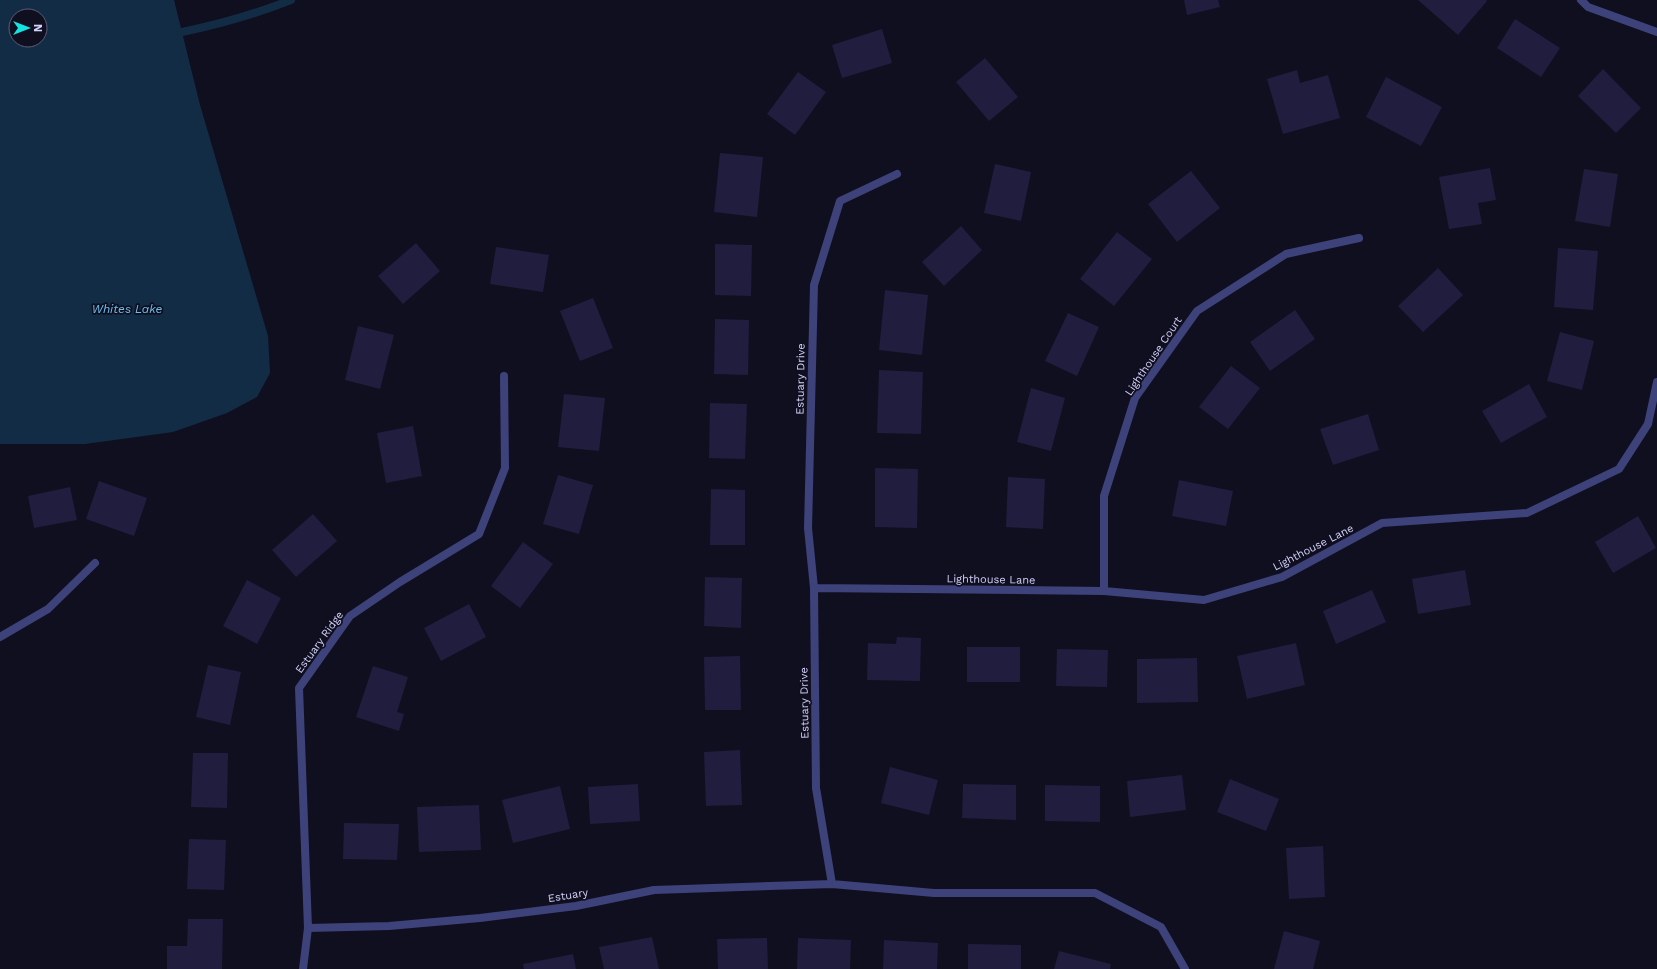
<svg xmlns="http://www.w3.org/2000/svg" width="1657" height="969" viewBox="0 0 1657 969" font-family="'Work Sans',sans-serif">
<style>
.water{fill:#132c45;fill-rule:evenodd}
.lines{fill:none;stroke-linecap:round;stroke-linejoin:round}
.stream{stroke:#132c45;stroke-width:8}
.building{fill:#201d3f}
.street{stroke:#3e427a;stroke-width:8}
.labels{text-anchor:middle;stroke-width:3.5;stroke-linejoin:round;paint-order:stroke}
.street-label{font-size:11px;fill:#d1d1fb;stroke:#100f1f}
.water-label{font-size:12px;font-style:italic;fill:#69c1f1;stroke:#100f1f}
</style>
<rect width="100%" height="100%" fill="#100f1f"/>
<path class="water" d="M0,0H174L200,105L268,336L270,373L257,397L227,413L173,432L85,444H0ZM16,16H40V40H16Z"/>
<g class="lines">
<path class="stream" d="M182,32C221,24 253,15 291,0"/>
</g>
<path class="building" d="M1184,0H1218L1220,7L1187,15Z
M1418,0H1486L1487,1L1458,35Z
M1515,19L1560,48L1541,77L1497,48Z
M882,29L892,63L842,78L832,45Z
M985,58L1018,97L989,121L956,82Z
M1603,69L1641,108L1616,133L1578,96Z
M1297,70L1300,83L1328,75L1340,118L1283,134L1267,79Z
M798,72L826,92L795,135L767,114Z
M1386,77L1442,107L1421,146L1366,117Z
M720,153L763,157L757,217L714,212Z
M995,164L1031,172L1021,221L984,213Z
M1490,168L1496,200L1478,203L1482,224L1449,229L1439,177Z
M1584,169L1618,174L1610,227L1575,221Z
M1191,171L1220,208L1177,242L1148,204Z
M961,226L982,250L944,286L922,262Z
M1117,232L1152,259L1114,306L1080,279Z
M416,243L440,271L403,304L378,276Z
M715,244L752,245L751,296L715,295Z
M496,247L549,255L543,292L490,284Z
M1558,248L1598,251L1593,310L1554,307Z
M1438,268L1463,295L1423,332L1398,306Z
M885,290L928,295L922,355L879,350Z
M593,298L613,348L580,361L560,311Z
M1295,310L1315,339L1270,371L1250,342Z
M1068,313L1099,327L1077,376L1045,361Z
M715,319L749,320L748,375L714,374Z
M358,326L394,335L380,389L345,380Z
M1560,332L1594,341L1582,390L1547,381Z
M1231,366L1260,388L1228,429L1199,407Z
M879,370L923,372L921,434L877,433Z
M1529,384L1547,417L1501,443L1482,411Z
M1031,388L1065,398L1051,451L1017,442Z
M564,394L605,398L599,451L558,447Z
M710,403L747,404L745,459L709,458Z
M1368,414L1379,450L1333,465L1320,429Z
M413,426L422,476L386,483L377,433Z
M875,468L918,469L917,528L875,527Z
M558,475L593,485L579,534L543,524Z
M1008,477L1045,479L1043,529L1006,527Z
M1179,480L1233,491L1226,526L1172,516Z
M99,481L147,498L134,536L86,519Z
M70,487L77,520L34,528L28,496Z
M711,489L745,490V545H710Z
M313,514L337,541L296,577L272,550Z
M1638,516L1656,548L1613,573L1595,542Z
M523,542L553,564L520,608L491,586Z
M1465,570L1471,605L1418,614L1412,579Z
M705,577L742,578L741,628L704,626Z
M247,580L281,598L257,644L223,626Z
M1372,590L1386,622L1336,644L1323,611Z
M469,604L486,637L441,661L424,628Z
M897,637L921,638L920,681L867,680L868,643L896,644Z
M1296,643L1305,685L1247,699L1237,656Z
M967,647H1020V682H967Z
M1057,649L1108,650L1107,687L1056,686Z
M740,656L741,710H705L704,657Z
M1197,658L1198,702L1137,703V659Z
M208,665L241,672L230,725L196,717Z
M373,666L408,677L397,712L404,714L399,731L356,717Z
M740,750L742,805L706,806L704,752Z
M193,753H228L227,808L191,807Z
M890,767L938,780L929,815L881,803Z
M1182,775L1186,810L1130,817L1127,781Z
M1230,779L1279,799L1266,831L1217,812Z
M638,784L640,821L590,824L588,787Z
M963,784L1016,785V820L962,818Z
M1045,785L1100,786V822L1045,821Z
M560,786L570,829L513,843L502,800Z
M479,805L481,850L419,852L417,807Z
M344,823L399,824L397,860L343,859Z
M189,839L226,840L224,890L187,889Z
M1323,846L1325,897L1289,899L1286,848Z
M188,919H223L222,969H167V946H187Z
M1284,931L1320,941L1313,969H1274Z
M652,937L659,969H604L599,947Z
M767,938L768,969H718L717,939Z
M798,938L851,940L850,969H797Z
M884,940L938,943L937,969H883Z
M968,944L1021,945V969H968Z
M1059,951L1111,964L1110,969H1054Z
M573,954L576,969H524L523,964Z"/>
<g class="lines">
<path class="street" d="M1581,0L1588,7L1657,32
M814,588L1104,591L1204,600L1282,577L1382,523L1527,513L1619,469L1648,424L1657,382
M1104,591V496L1135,398L1197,311L1286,254L1359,238
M0,637L48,609L95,563
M832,884L816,788L814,588L808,528L814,285L840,201L897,174
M308,928L389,926L480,918L576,906L654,890L832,884L934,893H1095L1161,927L1185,969
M303,969L308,928L299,688L350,616L400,582L479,534L505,468L504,376"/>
</g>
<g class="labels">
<g class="street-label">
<text transform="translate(1153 356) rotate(-56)" y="4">Lighthouse Court</text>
<text transform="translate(800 379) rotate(-89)" y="4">Estuary Drive</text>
<text transform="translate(1313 547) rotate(-27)" y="4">Lighthouse Lane</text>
<text transform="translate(991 579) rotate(1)" y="4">Lighthouse Lane</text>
<text transform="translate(319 642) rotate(-54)" y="4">Estuary Ridge</text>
<text transform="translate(804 703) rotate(-91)" y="4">Estuary Drive</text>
<text transform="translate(568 895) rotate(-9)" y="4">Estuary</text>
</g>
<g class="water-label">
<text x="127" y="313">Whites Lake</text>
</g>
</g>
<g transform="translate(28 28) rotate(90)"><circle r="19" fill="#100f1f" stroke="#5d5d77"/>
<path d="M0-3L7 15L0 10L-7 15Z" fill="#15e3e1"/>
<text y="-6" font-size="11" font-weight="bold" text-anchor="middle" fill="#d1d1fb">N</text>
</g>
</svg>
